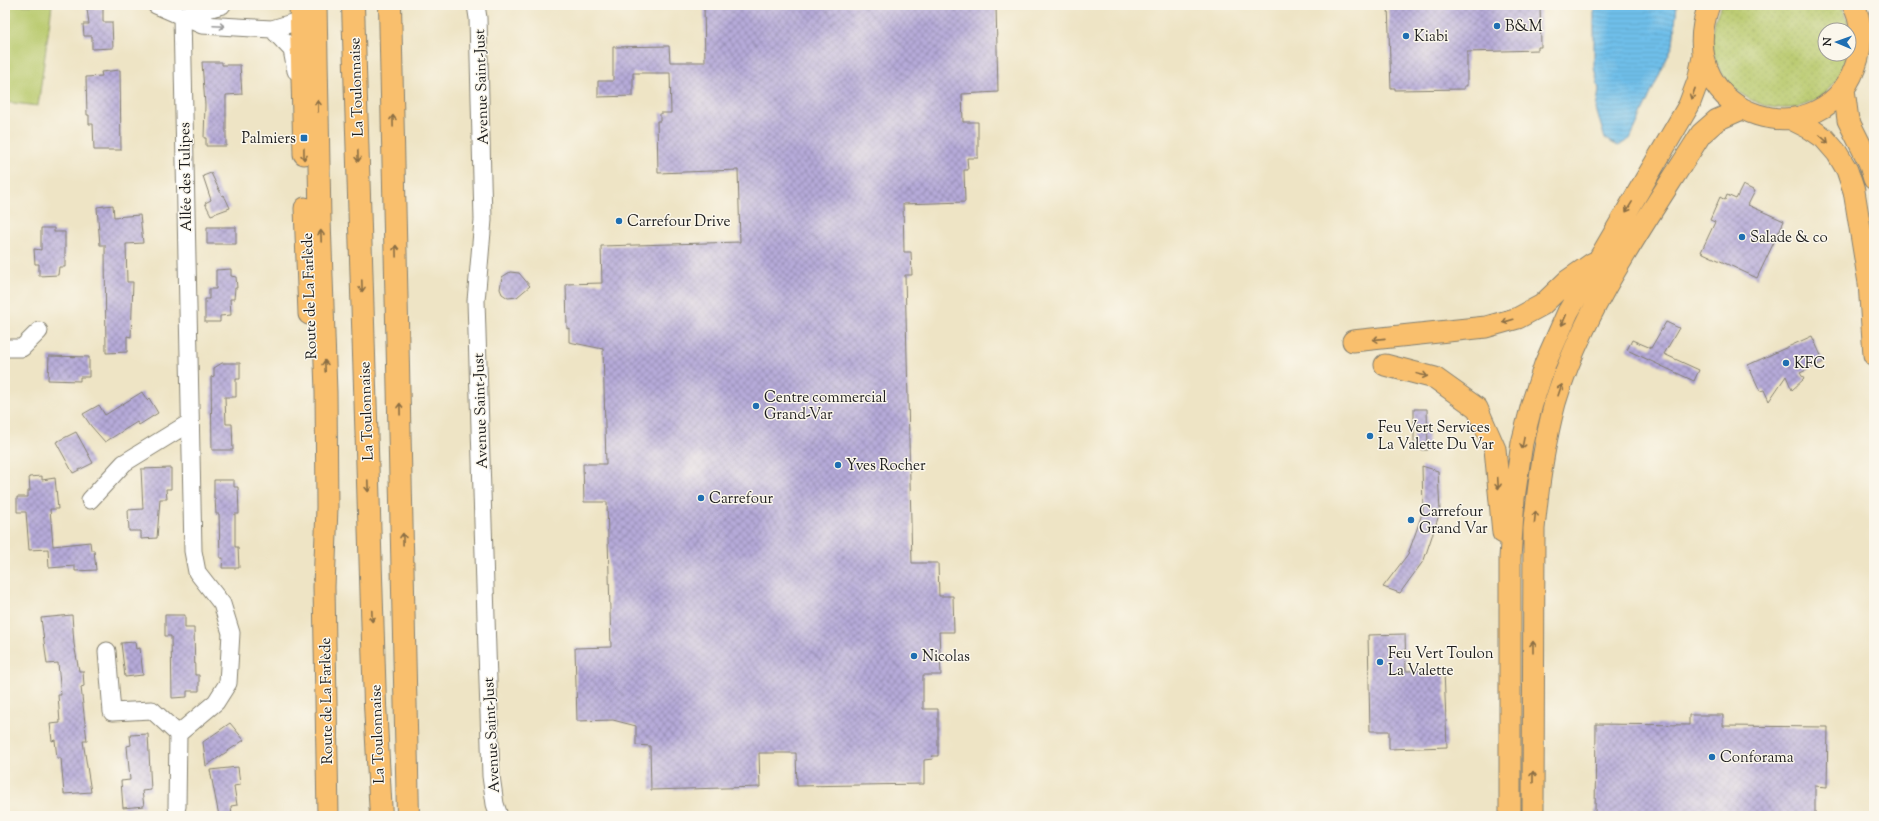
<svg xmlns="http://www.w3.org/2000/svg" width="1879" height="821" viewBox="0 0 1879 821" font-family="'Sorts Mill Goudy',serif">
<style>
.grass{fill:url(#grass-dots);stroke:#6a7244}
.pitch{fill:#b8c96c;stroke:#6a7244}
.water{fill:url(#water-rules);stroke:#466e83}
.building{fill:url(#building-cross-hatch)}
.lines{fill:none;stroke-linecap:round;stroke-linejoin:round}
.minor-casing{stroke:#858070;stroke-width:19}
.major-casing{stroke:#858070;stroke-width:23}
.highway-casing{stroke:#858070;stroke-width:24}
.minor{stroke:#fff;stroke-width:17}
.major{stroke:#f9bf6d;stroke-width:21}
.highway{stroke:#f9bf6d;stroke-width:22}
.oneway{stroke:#999}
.oneway2{stroke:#8a6e44}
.poi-dot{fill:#1f6fb2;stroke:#fbf7ec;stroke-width:1.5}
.labels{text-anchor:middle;stroke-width:3;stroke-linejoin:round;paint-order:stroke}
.poi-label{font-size:15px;fill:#1c1c1c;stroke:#fbf7ec;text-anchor:start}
.street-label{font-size:15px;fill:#1c1c1c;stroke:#fbf7ec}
</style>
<defs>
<pattern id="grass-dots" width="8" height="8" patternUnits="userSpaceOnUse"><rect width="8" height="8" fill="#b8c96c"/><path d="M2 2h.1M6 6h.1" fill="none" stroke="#9eac5d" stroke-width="1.8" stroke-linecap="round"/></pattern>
<pattern id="water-rules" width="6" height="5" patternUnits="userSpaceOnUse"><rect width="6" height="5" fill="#6fbfea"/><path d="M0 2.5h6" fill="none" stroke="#60a4c8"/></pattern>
<pattern id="building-cross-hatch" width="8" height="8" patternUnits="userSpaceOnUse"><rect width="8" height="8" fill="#b6aad9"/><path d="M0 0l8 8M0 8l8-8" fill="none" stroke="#938aaf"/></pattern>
</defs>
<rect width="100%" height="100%" fill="#fbf7ec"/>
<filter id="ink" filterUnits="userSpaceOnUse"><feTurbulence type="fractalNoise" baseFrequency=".025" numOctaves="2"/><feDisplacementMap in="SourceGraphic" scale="8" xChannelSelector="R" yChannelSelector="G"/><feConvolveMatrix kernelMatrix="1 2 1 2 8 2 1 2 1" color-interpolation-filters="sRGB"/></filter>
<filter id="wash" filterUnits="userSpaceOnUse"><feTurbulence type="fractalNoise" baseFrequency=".012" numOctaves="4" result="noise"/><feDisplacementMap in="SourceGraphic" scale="16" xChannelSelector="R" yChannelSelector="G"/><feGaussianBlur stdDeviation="0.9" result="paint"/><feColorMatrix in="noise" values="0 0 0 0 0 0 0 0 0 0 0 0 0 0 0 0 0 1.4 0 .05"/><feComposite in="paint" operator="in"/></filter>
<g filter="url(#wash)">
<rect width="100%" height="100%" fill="#eee4c5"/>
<path class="grass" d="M1722,5H1841C1850,19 1850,35 1849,52V30H1825V54H1848C1845,62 1842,72 1837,79C1789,150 1678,79 1722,5Z"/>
<path class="pitch" d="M5,5H52L38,106L5,102Z"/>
<path class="water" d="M1594,5H1677L1673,45L1630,139L1618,146L1605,139L1596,109L1599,90L1594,67Z"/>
<g id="blocks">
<path class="building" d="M704,5H996L998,92L962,94L963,122H978V158H967L968,170H964L965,202L903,204L904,252H911L912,275H905L912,563H938L939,596H953L954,632H939L941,675H923V709H938V756H932L933,759L924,760V784L797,786L796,753H759L760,787L651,790L650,746L636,745V726L613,720L577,721L575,648L611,647L607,502H584L583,464H606L603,349L569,342V328L567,329L566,284L602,283L601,246L740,242L738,170L658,173L657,121H660V113H671L670,73H633V96L598,97V81H613V47L669,46L670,62H705Z
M1388,5H1540L1541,47H1538V50L1467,52V86H1464V89L1395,90V88H1391Z
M103,8V22H112L113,48L92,49V36H84L83,24H89L87,9Z
M202,62H222V65H240L242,94L226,95V146H206V138H204L205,105Z
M120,70L121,150H94L93,124H89V115H87L86,77L102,76L101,72Z
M211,173L222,196L224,195L230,208L211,215L205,203L211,200L203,176Z
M1743,185L1755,191L1748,205L1784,221L1757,278L1701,252L1715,222L1710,220L1720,197L1725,200L1727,195L1736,199Z
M113,205L114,217L140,215L143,243L126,244L127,282H133L131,337L127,336V352L106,353L105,245H100L97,207Z
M207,227H236V244H207Z
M41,228H54V232H65V267H59L58,275L39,276V264H35L34,249L41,250Z
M231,269V276L236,277L237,288H235L234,299H230L231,315L220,316V322H205V299H209V289H216V270Z
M510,272L519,273L530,286L517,297L508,298L502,294L500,289L502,277Z
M1666,322L1679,328L1664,354L1699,370L1694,381L1627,350L1632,340L1651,348Z
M1812,336L1824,362L1800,373L1804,379L1792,390L1786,376L1769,401L1764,390L1760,391L1748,365Z
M49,356L89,357V377H80V381L48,380Z
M222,363H240V379H236V397H225L226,424H232L233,450H212L211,377L214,376V368Z
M142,392L147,400L149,398L158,413L139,425L137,422L105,442L91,426L83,414L99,405L105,415Z
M1414,409H1427L1428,450H1414Z
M76,432L93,463L73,473L56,442Z
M1422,466L1438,471L1440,512L1424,560L1400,593L1383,587L1408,554L1417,529L1423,510Z
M171,468V489H166L167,499H160L157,538L141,539V531H129L128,510L143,509L141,469Z
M42,476V480L55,478L58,509H50L53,546L90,542L91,550H94L96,570L75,571V566L49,568L48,549L29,550L26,512H17V497H28V491H30L29,477Z
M214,480H234V487H238L239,514H235V547H238L239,568H222L223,558H220L219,514H216L215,498H214Z
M72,615L74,644L79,671H83L84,686L81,687L87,741H83L91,792L64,794L61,758H57L55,740L52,741L50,724L60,723L58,695H61L58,663L47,664L41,618Z
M165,615H185V628H194L195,675H199V691H187V697L172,698L171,636H165Z
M1405,634L1406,671L1444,670L1447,747L1389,749V731H1370L1368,635Z
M135,642L136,649L140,648L143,675L125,677L121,643Z
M1689,715H1723V726L1828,727L1827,787L1815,786V816H1595L1596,724L1689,725Z
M230,723L244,740L206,766L203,742Z
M148,734L151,790L142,791L144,806L123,808L121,781L130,780L127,746L131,745L130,735Z
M238,767L240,785L234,786L237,805L231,806L232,816H219L210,770Z"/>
</g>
</g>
<g filter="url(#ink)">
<use href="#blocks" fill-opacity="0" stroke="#858070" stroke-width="1"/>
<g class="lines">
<defs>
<path id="minor" d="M156,5L202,25L272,29L292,50L296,71
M476,5L478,18L483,220L476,301L491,776L495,804L499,816
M182,16L222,5
M272,29L312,17
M5,348H22L39,331
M90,500L124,463L189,423
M107,651L112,712L152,710L178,734
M177,807L178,734L216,702L228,683L231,633L222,604L197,572L193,551L182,16"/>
<path id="major" d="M300,5L304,154
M316,5L320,219L326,392L327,507L324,587L328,816
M1709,5C1668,120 1829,165 1858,58C1862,42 1862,20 1853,5
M1844,89L1848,120L1869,162L1874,179
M1791,119L1811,129L1824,138L1837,153L1847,170L1854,191L1869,283L1874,355
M305,208L309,314
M1353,341L1486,327L1518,318L1542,305L1567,281L1593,263
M1385,365L1435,378L1477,408L1495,449L1503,533
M1510,816V558L1514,498L1522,443L1532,404L1545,364L1568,312L1689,105L1698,81L1703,57
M1533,816L1534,529C1538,486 1544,444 1555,403C1584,306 1648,219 1701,134L1717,120L1742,109"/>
<path id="highway" d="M353,5L375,704L381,816
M390,5L408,816"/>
</defs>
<use href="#minor" class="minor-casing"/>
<use href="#major" class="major-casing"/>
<use href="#highway" class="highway-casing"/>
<use href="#minor" class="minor"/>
<use href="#major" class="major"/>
<use href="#highway" class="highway"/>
</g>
<defs><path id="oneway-shaft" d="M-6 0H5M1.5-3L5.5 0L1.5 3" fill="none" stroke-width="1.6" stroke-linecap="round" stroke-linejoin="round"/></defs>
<use class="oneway" href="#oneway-shaft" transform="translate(219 26) rotate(3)"/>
<g class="oneway2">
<use href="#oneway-shaft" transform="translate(1693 94) rotate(110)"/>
<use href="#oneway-shaft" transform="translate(318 106) rotate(-91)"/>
<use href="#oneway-shaft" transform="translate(393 121) rotate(-91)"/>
<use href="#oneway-shaft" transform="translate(1824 139) rotate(42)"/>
<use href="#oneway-shaft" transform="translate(304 154) rotate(89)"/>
<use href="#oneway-shaft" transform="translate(358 156) rotate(88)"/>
<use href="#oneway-shaft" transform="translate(1629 207) rotate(122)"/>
<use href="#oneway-shaft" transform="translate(321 236) rotate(-92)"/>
<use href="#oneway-shaft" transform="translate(396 251) rotate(-91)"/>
<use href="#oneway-shaft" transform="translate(362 286) rotate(88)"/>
<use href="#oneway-shaft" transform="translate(1564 320) rotate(113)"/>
<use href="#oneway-shaft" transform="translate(1508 321) rotate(164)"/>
<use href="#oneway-shaft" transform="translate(1379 339) rotate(174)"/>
<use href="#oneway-shaft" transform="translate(325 366) rotate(-92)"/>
<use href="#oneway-shaft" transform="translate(1422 375) rotate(14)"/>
<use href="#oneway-shaft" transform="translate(1560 390) rotate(-71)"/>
<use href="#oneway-shaft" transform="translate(400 409) rotate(-91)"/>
<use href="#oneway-shaft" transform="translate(1523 443) rotate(101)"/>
<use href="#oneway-shaft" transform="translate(1498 483) rotate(86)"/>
<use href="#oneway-shaft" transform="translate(368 486) rotate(88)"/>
<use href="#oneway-shaft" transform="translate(1535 517) rotate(-84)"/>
<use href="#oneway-shaft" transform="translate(403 539) rotate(-91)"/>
<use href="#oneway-shaft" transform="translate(372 616) rotate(88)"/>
<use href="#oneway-shaft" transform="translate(1533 647) rotate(-90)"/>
<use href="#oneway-shaft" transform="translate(1533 777) rotate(-90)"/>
</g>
</g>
<g class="poi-dot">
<circle cx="1497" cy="26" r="4"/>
<circle cx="1406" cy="36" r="4"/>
<rect x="300" y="134" width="8" height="8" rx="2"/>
<circle cx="619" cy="221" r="4"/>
<circle cx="1742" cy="237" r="4"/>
<circle cx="1786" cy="363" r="4"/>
<circle cx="756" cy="406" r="4"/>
<circle cx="1370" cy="436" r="4"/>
<circle cx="838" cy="465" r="4"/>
<circle cx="701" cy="498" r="4"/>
<circle cx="1411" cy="520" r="4"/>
<circle cx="914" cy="656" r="4"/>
<circle cx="1380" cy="662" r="4"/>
<circle cx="1712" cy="757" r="4"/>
</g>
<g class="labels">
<g class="poi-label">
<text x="1505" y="31">B&amp;M</text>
<text x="1414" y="41">Kiabi</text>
<text x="296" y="143" text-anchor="end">Palmiers</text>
<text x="627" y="226">Carrefour Drive</text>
<text x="1750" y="242">Salade &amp; co</text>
<text x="1794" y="368">KFC</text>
<text x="764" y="402">Centre commercial<tspan x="764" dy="17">Grand-Var</tspan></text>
<text x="1378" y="432">Feu Vert Services<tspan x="1378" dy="17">La Valette Du Var</tspan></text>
<text x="846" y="470">Yves Rocher</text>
<text x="709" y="503">Carrefour</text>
<text x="1419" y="516">Carrefour<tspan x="1419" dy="17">Grand Var</tspan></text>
<text x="1388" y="658">Feu Vert Toulon<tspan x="1388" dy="17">La Valette</tspan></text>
<text x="922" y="661">Nicolas</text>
<text x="1720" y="762">Conforama</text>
</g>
<g class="street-label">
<text transform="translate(356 87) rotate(-92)" y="5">La Toulonnaise</text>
<text transform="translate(481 87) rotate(-92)" y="5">Avenue Saint-Just</text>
<text transform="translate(185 177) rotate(-91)" y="5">Allée des Tulipes</text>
<text transform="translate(309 296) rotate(-92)" y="5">Route de La Farlède</text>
<text transform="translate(366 411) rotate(-92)" y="5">La Toulonnaise</text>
<text transform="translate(480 411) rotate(-92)" y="5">Avenue Saint-Just</text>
<text transform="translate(326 701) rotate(-91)" y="5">Route de La Farlède</text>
<text transform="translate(377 734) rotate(-92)" y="5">La Toulonnaise</text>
<text transform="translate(491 735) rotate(-93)" y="5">Avenue Saint-Just</text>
</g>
</g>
<rect width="1879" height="821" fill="none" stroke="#fbf7ec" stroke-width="20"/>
<g transform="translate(1837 42) rotate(272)"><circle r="19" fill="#fbf7ec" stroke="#a29f99"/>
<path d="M0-3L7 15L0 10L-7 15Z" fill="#1f6fb2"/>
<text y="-6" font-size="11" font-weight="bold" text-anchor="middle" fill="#1c1c1c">N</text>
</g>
</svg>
